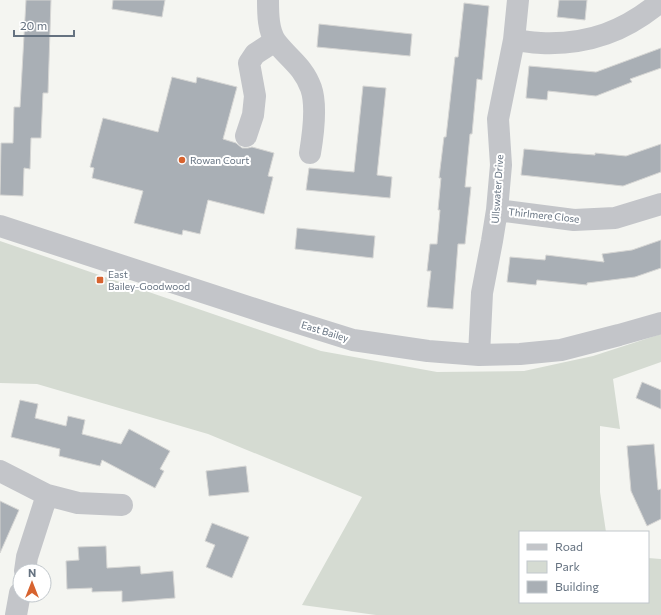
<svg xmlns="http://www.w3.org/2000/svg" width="661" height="615" viewBox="0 0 661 615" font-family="Commissioner,sans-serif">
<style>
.green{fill:#d5dbd2}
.building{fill:#a9afb5;stroke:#d6d6d4}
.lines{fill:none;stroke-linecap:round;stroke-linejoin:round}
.minor{stroke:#c3c5c9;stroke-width:22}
.poi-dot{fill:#d7632f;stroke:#fff;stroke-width:1.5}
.labels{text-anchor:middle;stroke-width:4;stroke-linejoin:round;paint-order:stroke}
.poi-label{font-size:10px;fill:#657280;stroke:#fff;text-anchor:start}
.street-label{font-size:10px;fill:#657280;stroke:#fff}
</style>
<rect width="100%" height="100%" fill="#f4f5f1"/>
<path class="green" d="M0,241L321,351L437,372L524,371L593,356L661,334V362L613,379L620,429L600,426V492L606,532H520V602H648V558L661,559V615H376L302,605L362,497L208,434L37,384L0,383Z"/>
<path class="building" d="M26,0H51L48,93H43L41,138H31L30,169L24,168L23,196L0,195L1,143H13L14,107H20Z
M113,0H165L162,17L112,9Z
M559,0H587L585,20L557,17Z
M464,3L489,6L482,80L477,79L472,134H470L465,187H471L465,244H458L453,309L427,307L431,271H427L430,244H437L440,210H438L441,178H439L444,137H446L455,57H458Z
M319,24L412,34L410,56L317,47Z
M661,48V68L630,79L632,82L596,96L548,91L547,100L526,98L529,66L596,72Z
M172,77L196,83L197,77L237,87L223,139L236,143L242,148H248L252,147L274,153L268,176L273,177L264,214L208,200L200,234L183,230L182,235L134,223L143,191L92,178L94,168L90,167L103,118L158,132Z
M363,86L386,88L377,175L392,177L390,198L306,190L309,168L354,172Z
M661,144V172L623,186L521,175L524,149L568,153L595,155V153L626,156Z
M297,228L375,236L373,258L295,249Z
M661,240V268L635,277L587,283V285L537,280L536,285L507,282L510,257L545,260L546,255L604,262L602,254L632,250Z
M642,382L661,390V409L636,398Z
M20,400L38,404L35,418L66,426L68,416L85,420L82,434L121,444L129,429L170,451L160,469L164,471L155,488L102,460L100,466L59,456L60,449L11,437Z
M654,444L658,490L661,489V519L647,526L631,491L627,446Z
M246,466L249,492L209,496L206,471Z
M0,501L19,510L0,553Z
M212,523L249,537L232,578L206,567L215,545L205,541Z
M106,546L107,568L140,566L141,574L173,571L175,598L122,602V591L92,592V588L67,589L66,561L79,560L78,547Z"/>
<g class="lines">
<path class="minor" d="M268,0C268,13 268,31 276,42C289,59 303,66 311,88C317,105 313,135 310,153
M514,40C523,41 532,43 541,43C588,45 626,31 661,1
M246,136L253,115L255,96L249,63L255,54L275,41
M497,210L574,220L615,218L661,204
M0,226L273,315L353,340L428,351L479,355L520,354L561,350L619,335L661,323
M479,355L482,293L492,241L497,210L501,165L498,119L514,40L518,0
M0,471L47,495L78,503L122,505
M25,571L27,557L47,495
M16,615L20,593"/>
</g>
<g class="poi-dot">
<circle cx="182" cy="160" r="4"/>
<rect x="96" y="276" width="8" height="8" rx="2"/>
</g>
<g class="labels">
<g class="poi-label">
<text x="190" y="164">Rowan Court</text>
<text x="108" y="278">East<tspan x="108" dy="12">Bailey-Goodwood</tspan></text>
</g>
<g class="street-label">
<text transform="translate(497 189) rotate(-86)" y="4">Ullswater Drive</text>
<text transform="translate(544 215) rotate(6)" y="4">Thirlmere Close</text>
<text transform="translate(325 331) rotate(17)" y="4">East Bailey</text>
</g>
</g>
<rect x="519" y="531" width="130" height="72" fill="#ffffff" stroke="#c1c7cc"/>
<rect x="527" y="544" width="20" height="6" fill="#c3c5c9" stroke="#c1c7cc"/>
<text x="555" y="551" font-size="12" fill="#657280">Road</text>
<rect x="527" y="561" width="20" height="12" fill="#d5dbd2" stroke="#c1c7cc"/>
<text x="555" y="571" font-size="12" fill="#657280">Park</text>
<rect x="527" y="581" width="20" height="12" fill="#a9afb5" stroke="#c1c7cc"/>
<text x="555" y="591" font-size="12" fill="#657280">Building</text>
<g transform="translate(32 583)"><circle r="19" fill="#ffffff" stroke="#c1c7cc"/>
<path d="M0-3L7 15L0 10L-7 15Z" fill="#d7632f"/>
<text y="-6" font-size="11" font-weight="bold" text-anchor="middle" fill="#657280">N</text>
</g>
<path d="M14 30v6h60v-6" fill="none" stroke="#657280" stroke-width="2"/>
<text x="20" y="30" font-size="12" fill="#657280" stroke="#ffffff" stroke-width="3" paint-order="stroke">20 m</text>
</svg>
